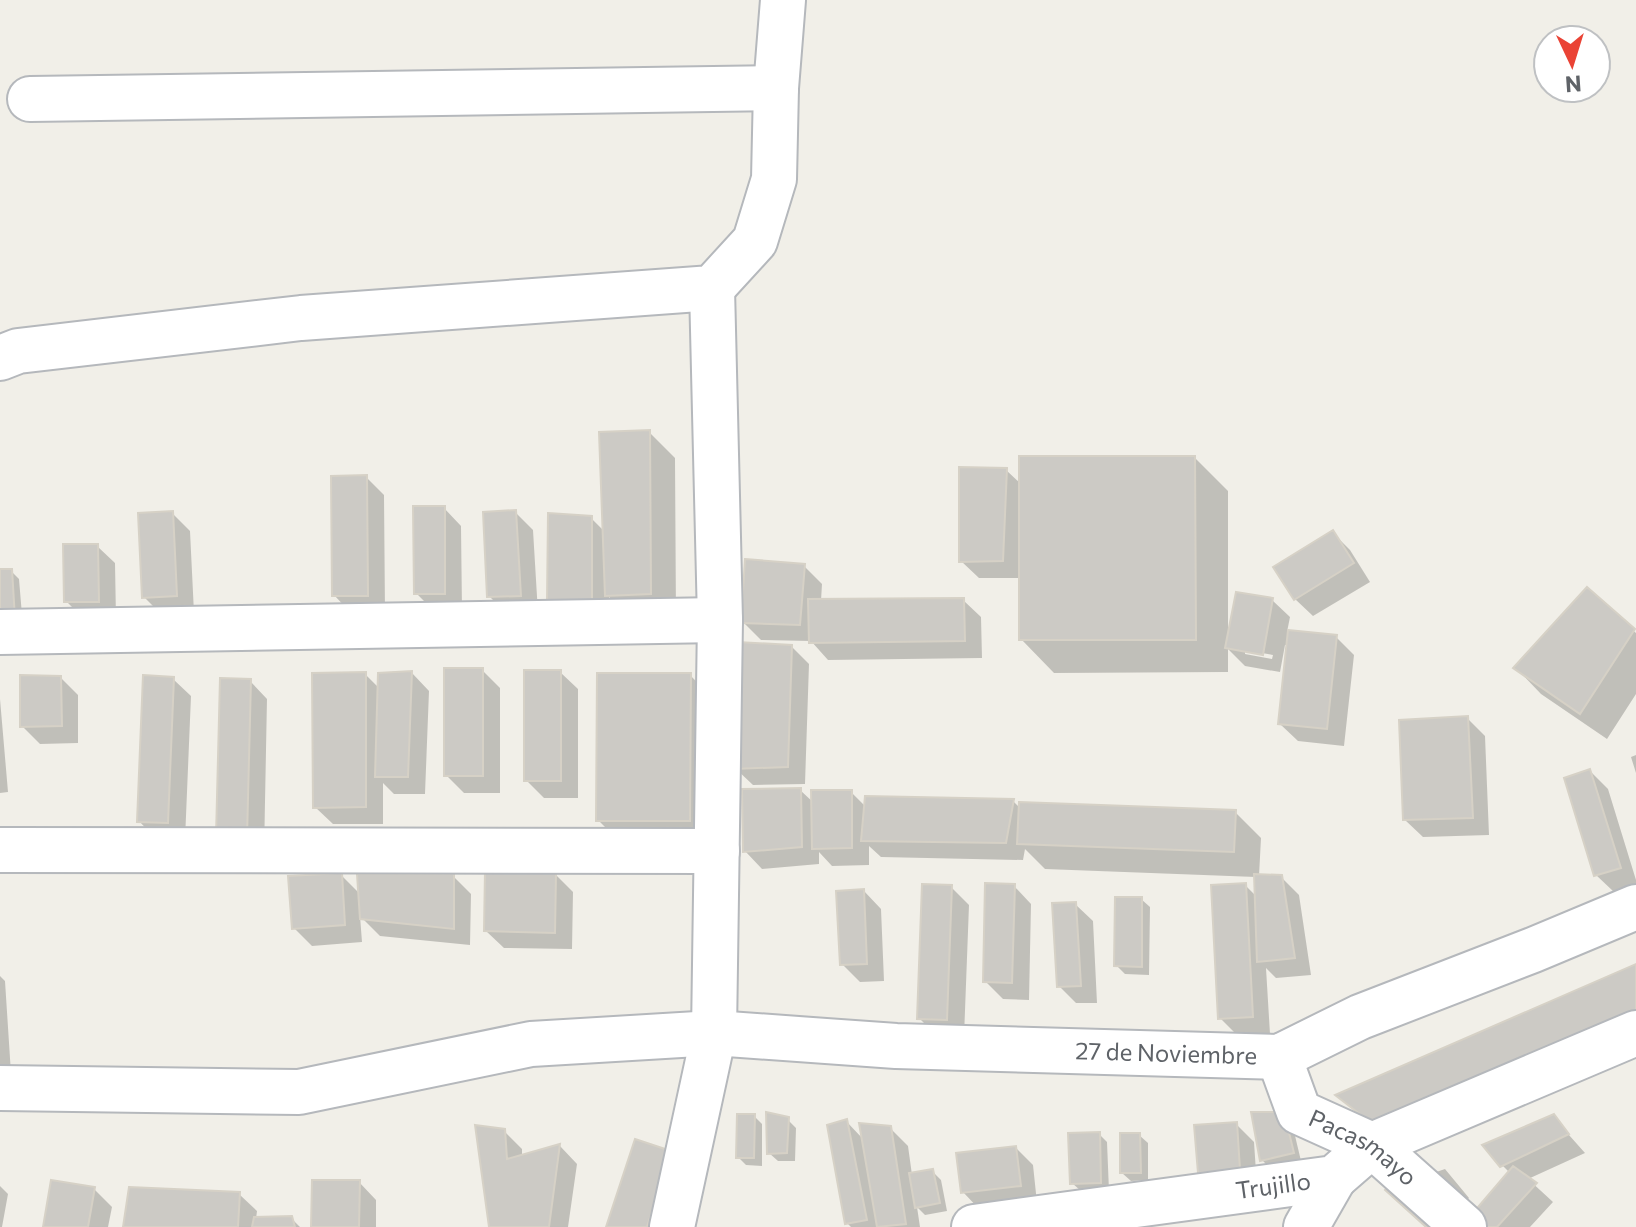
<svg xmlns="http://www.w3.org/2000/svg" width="1636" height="1227" viewBox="0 0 1636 1227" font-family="Commissioner,sans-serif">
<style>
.shadow{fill:#0003;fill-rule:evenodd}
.building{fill:#cccac5;stroke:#d6d1c6;stroke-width:2}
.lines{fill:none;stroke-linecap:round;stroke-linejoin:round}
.minor-casing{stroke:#b5b8bc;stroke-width:48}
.minor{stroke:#fff;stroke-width:44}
.labels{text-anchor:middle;stroke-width:8;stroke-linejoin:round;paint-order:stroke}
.street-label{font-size:24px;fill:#5f6368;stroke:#fff}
</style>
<rect width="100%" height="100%" fill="#f1efe8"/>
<path class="shadow" d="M649,432L675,458L676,619L633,621L609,597V619L566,620L591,518L605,532Z
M1195,458L1228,491V631L1272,600L1290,617L1287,632L1336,637L1354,655L1344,746L1298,741L1280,724L1288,645H1285L1280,672L1245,666L1228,649V672L1054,673L1021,639V578H979L961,561L1006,470L1021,484ZM1245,650L1273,655L1272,659L1245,654Z
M366,477L384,495L385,613H351L334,595Z
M444,508L461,526L462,611H434L416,593Z
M515,512L533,530L538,613L507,614L489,596Z
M172,513L190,531L194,613L162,615L144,597Z
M1332,532L1350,550L1370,582L1313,616L1295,599Z
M97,546L115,563L116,619H84L66,601Z
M804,566L822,584L821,601L963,600L981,617L982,658L828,660L811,641L761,640L743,622Z
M0,571H11L19,579L23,627L0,631Z
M1587,590L1636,633V694L1607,739L1541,694L1516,668Z
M791,646L809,664L805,784L753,785L735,768Z
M482,670L500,688V793H464L446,775Z
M560,672L578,689V798H544L526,780Z
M412,673L429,691L425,794H394L383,783V824H333L315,807L365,674L380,689Z
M690,675L716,702V846H624L598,820Z
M61,678L78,695V743L40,744L22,726Z
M173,679L191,696L185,840L156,839L139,821Z
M250,681L267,699L264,854H236Z
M0,699L8,792L0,793Z
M1468,719L1485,736L1489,835L1423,837L1405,820Z
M1636,755V773L1631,757Z
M1590,771L1608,789L1636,880V886L1614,892L1596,875Z
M800,790L814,803L851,792L866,807L1013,801L1021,809L1235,812L1261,838L1259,876L1281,877L1299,895L1311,975L1276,978L1266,968L1270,1034L1238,1036L1220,1018L1245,885L1257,897L1256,877L1045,869L1025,849L1023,860L881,857L869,846V865L832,866L819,852V864L762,869L745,851Z
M341,875L360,894L453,876L471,894L470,945L380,936L360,916L362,942L312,946L294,928Z
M556,875L573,892L572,949L504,948L486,931Z
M1014,886L1031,904L1029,1000L1003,999L985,981Z
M951,887L969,905L964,1037L937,1036L919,1018Z
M864,891L881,909L884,981L860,982L842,964Z
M1141,899L1150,907L1149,975L1125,974L1116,965Z
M1075,904L1093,921L1097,1003H1076L1059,986Z
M0,976L5,981L12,1089L0,1090Z
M754,1116L762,1124V1166L746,1165L738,1157Z
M1553,1117L1585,1153L1528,1179L1553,1202L1530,1227H1477L1510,1173L1502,1165Z
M787,1119L796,1128L795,1161H778L769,1153Z
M846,1121L863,1139L890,1128L908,1146L912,1175L932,1171L941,1180L947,1211L925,1215L917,1207L920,1227H851L847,1223Z
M1292,1123L1301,1161L1270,1168L1262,1160Z
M1236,1124L1254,1142L1257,1187L1217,1190L1200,1172Z
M504,1131L522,1149V1157L560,1146L577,1164L568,1227H491Z
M1099,1134L1107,1142L1109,1191H1081L1072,1183Z
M1139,1135L1148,1143V1180L1131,1181L1122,1173Z
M636,1141L670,1227H608Z
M1016,1148L1033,1165L1037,1203L980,1210L963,1192Z
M1445,1169L1469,1198L1446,1224L1401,1184Z
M359,1182L376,1200V1227H313Z
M0,1186L8,1194L2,1227H0Z
M94,1189L112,1207L108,1227H45Z
M239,1194L257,1211L256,1219L291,1218L300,1227H125Z"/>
<path class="building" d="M650,430L651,594L605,596L599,432Z
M1019,456H1195L1196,640H1019Z
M959,467L1007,468L1003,561L959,562Z
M367,475L368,596H332L331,476Z
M413,506H445V594H414Z
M516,510L521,596L487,597L483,512Z
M173,511L177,596L142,598L138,513Z
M548,513L592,516V602L547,603Z
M1333,530L1354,563L1294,600L1273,567Z
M63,544H98L99,602H64Z
M745,559L805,564L800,625L741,623Z
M0,569H12L15,619L0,622Z
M1587,587L1635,629L1580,714L1513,668Z
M1236,592L1273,598L1263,655L1225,648Z
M964,598L965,641L809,643L808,599Z
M1288,630L1337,635L1327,729L1278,724Z
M737,642L792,645L788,767L733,769Z
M444,668H483V776H444Z
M524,670H561V781H524Z
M412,671L408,777H375L378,673Z
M366,672V807L313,808L312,673Z
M597,673H691L690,821H596Z
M20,675L61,676L62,726L20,727Z
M143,675L174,677L168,823L137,822Z
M220,678L251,679L247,838L216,837Z
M1468,716L1473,818L1403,820L1399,720Z
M1590,769L1621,868L1594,876L1564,778Z
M801,788L802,847L743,852L742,789Z
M811,790H852V848L812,849Z
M865,796L1014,799L1006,843L861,841Z
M1019,802L1236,810L1234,852L1017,844Z
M485,871L556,873L555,933L484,931Z
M342,873L345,925L292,929L288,876Z
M357,874H454V929L360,919Z
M1254,874L1282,875L1295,958L1257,962Z
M985,883L1015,884L1012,983L983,982Z
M1246,883L1253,1017L1218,1019L1211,885Z
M922,884L952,885L947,1020L917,1019Z
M864,889L867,964L840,965L836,891Z
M1115,897H1142V967L1114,966Z
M1076,902L1081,986L1057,987L1052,903Z
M1636,964V1012L1374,1125L1335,1095Z
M766,1112L789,1117L787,1153L767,1154Z
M1251,1112H1284L1294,1153L1260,1161Z
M737,1114H755L754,1158H736Z
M1554,1114L1569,1134L1500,1167L1482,1145Z
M847,1119L867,1220L845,1224L827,1125Z
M1237,1122L1240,1170L1198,1173L1194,1125Z
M859,1123L891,1126L906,1224L877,1227Z
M475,1125L505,1129L507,1159L560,1144L549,1227H489Z
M1100,1132L1101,1183L1070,1184L1068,1133Z
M1120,1133H1140L1141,1173H1120Z
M635,1139L671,1151L647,1227H606Z
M1016,1146L1021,1186L961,1193L956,1153Z
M1513,1166L1537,1183L1497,1227H1475L1467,1220Z
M933,1169L940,1203L915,1208L909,1173Z
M51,1180L95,1187L88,1227H43Z
M312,1180H360L359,1227H311Z
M1391,1183L1434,1227H1426L1385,1190Z
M129,1187L240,1192L238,1227H123Z
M292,1216L295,1227H252L254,1217Z"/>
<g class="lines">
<defs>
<g id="minor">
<path d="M30,99L776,88"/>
<path d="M0,358L18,351L301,318L712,288L755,241L774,179L776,88L783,0"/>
<path d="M0,632L720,620"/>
<path d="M0,850L717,851"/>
<path id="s1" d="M1279,1057L1299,1112L1372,1145L1464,1227"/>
<path id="s2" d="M0,1088L299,1092L531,1044L714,1033L896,1046L1279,1057L1360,1017L1533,950L1636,907"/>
<path d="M672,1227L714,1033L720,620L712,288"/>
<path id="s3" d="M974,1227L1334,1178L1372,1145L1636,1033"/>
<path d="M1306,1227L1334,1178"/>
</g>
</defs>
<use href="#minor" class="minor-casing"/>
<use href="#minor" class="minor"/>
</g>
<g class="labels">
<g class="street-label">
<text dy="8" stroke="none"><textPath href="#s2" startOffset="1172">27 de Noviembre</textPath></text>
<text dy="8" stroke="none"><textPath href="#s1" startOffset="132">Pacasmayo</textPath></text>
<text dy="8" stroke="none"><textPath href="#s3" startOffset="302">Trujillo</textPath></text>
</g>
</g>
<g transform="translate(1572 64) rotate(176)"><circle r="38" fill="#ffffff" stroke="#bfc1c3" stroke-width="2"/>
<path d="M0-6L14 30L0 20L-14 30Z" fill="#ea4335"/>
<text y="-12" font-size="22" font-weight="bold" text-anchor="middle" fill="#5f6368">N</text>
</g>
</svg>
